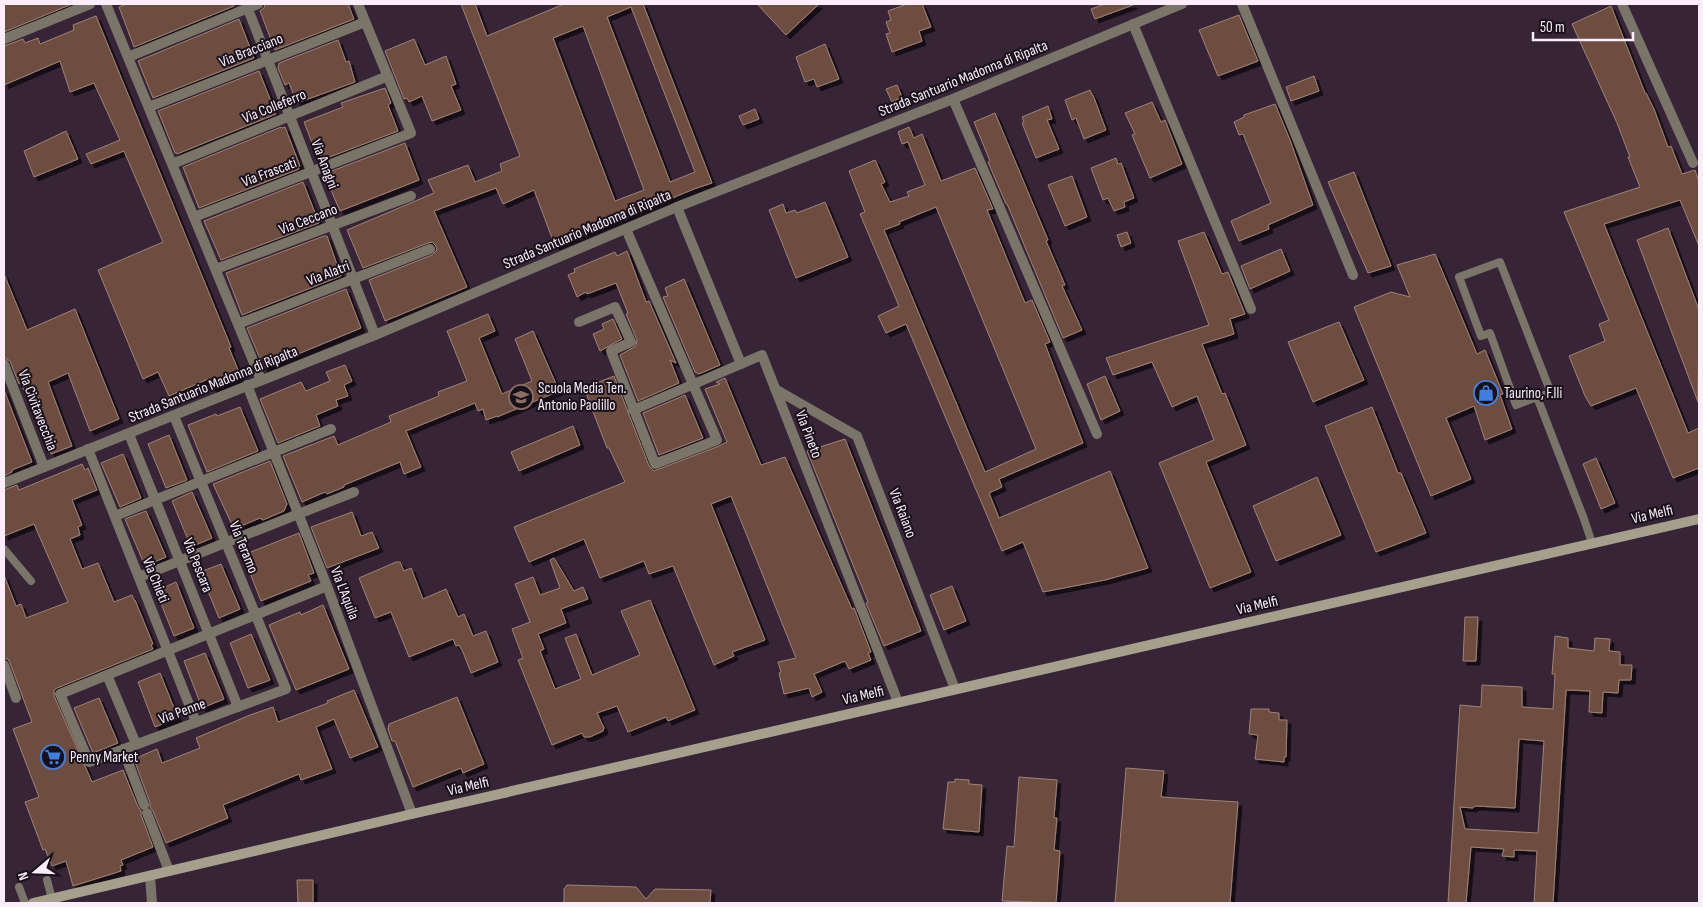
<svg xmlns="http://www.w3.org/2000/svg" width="1703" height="907" viewBox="0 0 1703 907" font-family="'Sofia Sans Condensed',sans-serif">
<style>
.building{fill:#6d4e41;stroke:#a08275;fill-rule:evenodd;filter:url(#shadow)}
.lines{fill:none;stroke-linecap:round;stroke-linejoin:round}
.service{stroke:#797669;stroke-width:8}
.minor{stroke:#797669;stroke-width:10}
.tertiary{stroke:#797669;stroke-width:10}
.secondary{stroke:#a59f8c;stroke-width:10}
.labels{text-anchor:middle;stroke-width:4;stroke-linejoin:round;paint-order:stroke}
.street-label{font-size:15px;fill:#fbeefa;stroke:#191119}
.poi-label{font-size:15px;fill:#fbeefa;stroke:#191119;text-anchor:start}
</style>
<defs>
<filter id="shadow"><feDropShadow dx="4" dy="4" stdDeviation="0" flood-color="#0009"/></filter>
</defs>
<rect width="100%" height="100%" fill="#372436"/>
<path class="building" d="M4,4H72L4,32Z
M127,4H233L234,6L134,47L119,7Z
M265,4H348L354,19L275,50L260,11L264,8Z
M461,4H475L487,36L564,4H643L712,183L694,189L555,246L534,190L503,204L496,188L434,211L467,287L385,321L369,280L432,255L437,250L436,246L432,242L428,243L363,268L347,230L434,193L428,180L468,165L475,182L502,171L500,164L520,156ZM631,7L695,172L670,182L607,17ZM583,26L644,190L615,201L553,38Z
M757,4H819L786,35Z
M907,4H922L931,27L919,31L922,41L892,52L886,34L890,33L886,22L891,20L888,11Z
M1105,4H1133V5L1095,19L1091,9Z
M1611,6L1645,93H1646L1654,109L1668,147L1671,146L1682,174L1695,170L1699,182V246L1680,200L1604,224L1688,433L1699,428V468L1673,478L1636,388L1591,406L1585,396L1569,356L1605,341L1599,324L1609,320L1564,212L1640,187L1628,157H1630L1617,123L1572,24Z
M1239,15L1258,61L1218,76L1199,30Z
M96,16L231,347L229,348L241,377L213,389L208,379L169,396L158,372L143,379L98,270L163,242L124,151L91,164L86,154L120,140L94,83L70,92L60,61L4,85V46L23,39L25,43L38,38L40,44L74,30L73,25Z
M239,19L254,58L153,98L138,61Z
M414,39L425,65L446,56L456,84L451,86L461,110L432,121L422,96L409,102L407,98L404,99L385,51Z
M338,40L346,62L349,61L355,82L297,103L289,83L285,85L278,68L279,63Z
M825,44L839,79L817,87L814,79L805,82L796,57Z
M259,71L276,114L177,154V153H175L158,111Z
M1314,76L1319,91L1291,101L1286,87Z
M897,85L902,97L892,102L886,89Z
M385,88L391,103L388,105L398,131L319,161L304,122L343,107L341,103Z
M1090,90L1092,95H1093L1106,130L1084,139L1076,118L1072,120L1065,100Z
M1152,102L1161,122L1165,120L1182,164L1150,178L1132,135L1135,134L1125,113Z
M1275,104L1290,140L1313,205L1268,225L1269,229L1239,241L1231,221L1271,203L1243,134L1239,135L1234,122L1244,117V115Z
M1048,106L1052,119L1047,120L1059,149L1036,158L1022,123L1024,122L1022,117Z
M755,109L759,119L743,125L739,116Z
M995,113L1048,240L1046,241L1065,285L1062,286L1082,330L1063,338L1007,204H1006L988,162L990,161L974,122Z
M281,127L282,128L285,127L300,166L298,167L299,169L199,208L183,167Z
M909,127L914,138L922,134L941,181L975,168L993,209L987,210L1025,303L1032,300L1050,342L1045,344L1083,443L999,479L1002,487L989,493L999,518L1110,471L1148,568L1105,580L1043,592L1023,542L1002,551L906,324L886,333L878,316L899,306L860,214L865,212L849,171L875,160L885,182L881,184L890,202L909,196L907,192L925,185L908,142L902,144L898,132ZM936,207L1036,449L985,472L884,230L900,224L899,222Z
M66,131L78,159L34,177L24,151Z
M405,143L419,180L340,211L324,174Z
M1116,158L1118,164L1121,163L1134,198L1124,202L1125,207L1114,211L1108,198L1103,200L1091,168Z
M1354,172L1391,266L1368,273L1328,182Z
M1072,176L1087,217L1065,226L1048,185Z
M303,182L319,223L221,260L204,221Z
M825,202L848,257L796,278L769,210L783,204L786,213L795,210L797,213Z
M1668,228L1699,310L1698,402L1637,240Z
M1127,232L1131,243L1121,247L1117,235Z
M1204,232L1222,274L1228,272L1245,314L1230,319L1234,334L1202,344L1222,394L1225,393L1246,445L1206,462L1251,572L1210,588L1159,463L1214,440L1197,396L1172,407L1152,362L1113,375L1106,358L1209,325L1178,241Z
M324,236H327L341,276L242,315L226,273Z
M1281,249L1290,271L1250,289L1241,266Z
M627,251L646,302L649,301L676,363L670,360L679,383L638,401L620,355L636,346L637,340L626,314L628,313L616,283L587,294L586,292L577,297L568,275L575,272L574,269L615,252L617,256Z
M1435,254L1477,354L1485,350L1503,394L1500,395L1512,429L1485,440L1474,406L1446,418L1471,479L1431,496L1354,307L1391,292L1410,297L1397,265Z
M4,274L27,330L75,309L119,419L90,431L68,373L48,382L72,446L51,454L21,383L19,384L10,361L4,357Z
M684,279L720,365L699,374L695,372L663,297L668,296L665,288Z
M346,289L361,328L264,368L247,328Z
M488,314L495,331L479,338L502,394L532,381L515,339L533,331L559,391L497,417V416L486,420L483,409L478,411L475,403L406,431L421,467L404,474L400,462L344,485V487L327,494L325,492L302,502L283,456L334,436L338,445L391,422L389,416L439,396L438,392L467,381L447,331Z
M613,319L622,339L600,351L593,334L604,329L602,324Z
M1339,322L1364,380L1313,402L1288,342Z
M345,365L352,381L344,385L348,396L336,400L338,406L316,415L320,426L278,443L260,399L301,382L306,391L330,381L326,372Z
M614,376L649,466L654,471L719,446L727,442L705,389L720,384L716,382L725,378L761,465L785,457L852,609L854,608L871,652L868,653L871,660L849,669L845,661L814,674L822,692L812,697L809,688L784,694L779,673L781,672L778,662L796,658L731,496L711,504L765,640L732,652L734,656L714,665L673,566L649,574L644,561L600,578L584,539L529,562L514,527L625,482L609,448H607L584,388Z
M1105,376L1120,411L1101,420L1087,384Z
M4,390L32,462L12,470V472L4,476Z
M685,395L703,438L659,455L643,413Z
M240,407L258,451L207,472L188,425L216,414L217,416Z
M1372,407L1398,473H1401L1426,533L1376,552L1325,426Z
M573,426L580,445L519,471L511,452Z
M169,435L187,480L166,488L148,444Z
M845,439L921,631L884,646L866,603L868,602L807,451Z
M123,454L141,498L120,507L101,463Z
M1596,458L1615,503L1601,509L1583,464Z
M270,461L287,504L284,511L263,520L260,518L234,529L213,484Z
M82,464L85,470L88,468L97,490L72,500L82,525L78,527L80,535L70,539L82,569L98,563L114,602L132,595L134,600H135L153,644L151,645L153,649L57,688L54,690V696L92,782L123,770L138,807L141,811V815L153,847L121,860L123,865L120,866L121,871L73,886L66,861L52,866L45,849L43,850L25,802L39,797L13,729L32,722L10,663L8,659L4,658V575L16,606L21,604L26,618L68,602L34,524L4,536V490L17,485L19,490Z
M1317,477L1341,535L1276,561L1253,506Z
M192,492L212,538L191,547L172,501Z
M146,511L166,557L145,566L125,519Z
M352,512L361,536L372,532L379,548L327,568L311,527Z
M299,533L314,573L308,575L311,581L261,601L243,555Z
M554,558L574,591L583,587L588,599L561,609L566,623L538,634L544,649L540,651L555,689L581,679L565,638L576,634L592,675L640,655L621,611L650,600L695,710L668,721L666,717L628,732L617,706L597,713L604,728L603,731L590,737H584L582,733L552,745L518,660L523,658L512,629L530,622L515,584L533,577L540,595L560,588L550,560Z
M396,562H400L404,571L411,568L423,599L446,589L458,617L464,614L473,636L486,631L498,662L471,673L463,652L459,645L456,646L453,639L409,657L391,612L375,618L359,578Z
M221,564L240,609L219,618L200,572Z
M176,582L194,628L174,636L156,591Z
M952,586L966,621L944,630L930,595Z
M323,605L349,669L296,690L269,625L300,612L301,615Z
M1465,617H1478L1476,661H1463Z
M251,634L270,680L248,688L230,643Z
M1555,636L1568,638V648L1594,651L1595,638L1610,639L1609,651L1620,652V665H1632L1631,680H1619L1618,693L1603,692L1602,713L1589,712L1590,691L1566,690L1553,903H1534L1537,851L1514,850V857L1502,856L1504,849L1471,847L1466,903H1448L1460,705L1481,707L1482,685L1522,687V707L1553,709L1555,674H1552ZM1519,739L1544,741L1538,833L1465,829L1460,807L1473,808L1475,806L1515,808Z
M205,653L224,699L202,708L184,661Z
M160,673L178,718L155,727L138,682Z
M354,690L378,747L350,758L334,719L316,727L332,769L301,780L299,774L223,805L228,818L166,843L153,811L150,807V803L134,759L157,749L162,763L200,748L196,738L250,715L273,707L278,722L328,703L327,701Z
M457,697L484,764L463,773L461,768L413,787L395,741H392L388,729L389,724Z
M99,698L118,743L93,753L74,708Z
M1251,709H1269V712L1279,713V720H1287L1286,757H1284V762L1255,759L1258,735L1249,734Z
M1126,768L1164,771L1161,797L1238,802L1230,903H1115Z
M1019,777L1057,780L1054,818H1057L1054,850L1060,851L1056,903L1002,901L1007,846L1014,847Z
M955,779L969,780V784L982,785L979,832L943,829L948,782H955Z
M297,880H313V903H298Z
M567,885L636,887L646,899L655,889L711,890L710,903H564V889Z"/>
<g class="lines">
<path class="service" d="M1537,397L1516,405L1490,333L1481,336L1459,277L1500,262L1551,393L1537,397L1584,519L1592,543
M4,549L31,581
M47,880L52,899
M19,887L25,903"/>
<path class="minor" d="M106,4L261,380
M246,4L375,335
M1242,4L1353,275
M1622,4L1693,163
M1133,24L1251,309
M128,57L258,4
M953,99L1097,434
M149,107L365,22
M172,164L388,76
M677,207L741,364
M194,217L411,133L358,4
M216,269L411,196
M579,322L615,307L631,342L611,351L655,464L717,440L626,229
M238,324L430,249
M4,364L44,467
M247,385L327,586L412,814
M775,389L857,436L955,689
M633,410L762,355L898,702
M174,416C212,507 248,598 286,689L89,762L60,694L327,586
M129,434L238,707
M88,449L196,722
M115,516L331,429
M139,577L354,492
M4,665L16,698
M107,675L136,744
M123,749L144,805
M147,813L169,871
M150,876L152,903"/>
<path class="tertiary" d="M4,39L90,4
M4,483L375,335L677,207L953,99L1182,4"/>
<path class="secondary" d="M33,903L412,814L1699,519"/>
</g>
<defs>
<symbol id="shop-ring" viewBox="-11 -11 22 22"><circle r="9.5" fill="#191119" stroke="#3f7fe0" stroke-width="1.5"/><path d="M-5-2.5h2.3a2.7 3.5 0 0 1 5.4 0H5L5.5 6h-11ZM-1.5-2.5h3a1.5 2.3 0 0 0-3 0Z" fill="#3f7fe0"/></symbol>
<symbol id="school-ring" viewBox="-11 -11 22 22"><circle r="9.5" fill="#191119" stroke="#8d6e63" stroke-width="1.5"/><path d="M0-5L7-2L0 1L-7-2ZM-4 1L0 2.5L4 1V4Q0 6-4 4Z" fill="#8d6e63"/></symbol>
<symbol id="supermarket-ring" viewBox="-11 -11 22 22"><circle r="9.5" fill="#191119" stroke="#3f7fe0" stroke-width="1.5"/><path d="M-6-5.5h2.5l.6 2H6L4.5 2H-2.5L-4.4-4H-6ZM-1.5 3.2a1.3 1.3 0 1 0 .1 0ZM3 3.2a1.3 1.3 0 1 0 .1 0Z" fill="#3f7fe0"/></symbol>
</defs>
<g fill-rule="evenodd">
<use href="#shop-ring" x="1472" y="379" width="28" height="28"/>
<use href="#school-ring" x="507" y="383" width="28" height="28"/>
<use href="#supermarket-ring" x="39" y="743" width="28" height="28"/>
</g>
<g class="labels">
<g class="street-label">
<text transform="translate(251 50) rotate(-22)" y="5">Via Bracciano</text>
<text transform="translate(963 78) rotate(-22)" y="5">Strada Santuario Madonna di Ripalta</text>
<text transform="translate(274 106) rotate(-22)" y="5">Via Colleferro</text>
<text transform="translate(325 164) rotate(69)" y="5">Via Anagni</text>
<text transform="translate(269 172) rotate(-21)" y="5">Via Frascati</text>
<text transform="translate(308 219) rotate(-21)" y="5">Via Ceccano</text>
<text transform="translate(587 229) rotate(-23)" y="5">Strada Santuario Madonna di Ripalta</text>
<text transform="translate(328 273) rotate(-21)" y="5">Via Alatri</text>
<text transform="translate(213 384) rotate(-22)" y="5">Strada Santuario Madonna di Ripalta</text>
<text transform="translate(38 410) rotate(69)" y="5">Via Civitavecchia</text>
<text transform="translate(809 434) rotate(69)" y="5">Via Pineto</text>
<text transform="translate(903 513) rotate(69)" y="5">Via Raiano</text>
<text transform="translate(1652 514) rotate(-13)" y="5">Via Melfi</text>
<text transform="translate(244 547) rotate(68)" y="5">Via Teramo</text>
<text transform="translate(198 565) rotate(68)" y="5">Via Pescara</text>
<text transform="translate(156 580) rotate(68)" y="5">Via Chieti</text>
<text transform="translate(345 593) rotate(69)" y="5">Via L'Aquila</text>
<text transform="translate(1257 605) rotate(-13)" y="5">Via Melfi</text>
<text transform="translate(863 695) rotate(-13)" y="5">Via Melfi</text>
<text transform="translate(182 711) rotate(-20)" y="5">Via Penne</text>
<text transform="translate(468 786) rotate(-13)" y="5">Via Melfi</text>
</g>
<g class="poi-label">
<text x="538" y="393">Scuola Media Ten.<tspan x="538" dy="17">Antonio Paolillo</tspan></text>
<text x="1504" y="398">Taurino, F.lli</text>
<text x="70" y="762">Penny Market</text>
</g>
</g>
<rect width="1703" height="907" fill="none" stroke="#fbeefa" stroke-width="10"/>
<g transform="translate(35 872) rotate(251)" stroke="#191119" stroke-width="4" paint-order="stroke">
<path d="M0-4L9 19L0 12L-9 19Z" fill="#fbeefa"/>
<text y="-8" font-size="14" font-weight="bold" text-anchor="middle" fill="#fbeefa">N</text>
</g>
<path d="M1533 32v8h100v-8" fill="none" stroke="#fbeefa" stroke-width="2.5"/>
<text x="1540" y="32" font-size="15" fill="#fbeefa" stroke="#191119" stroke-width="4" paint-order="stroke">50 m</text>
</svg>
